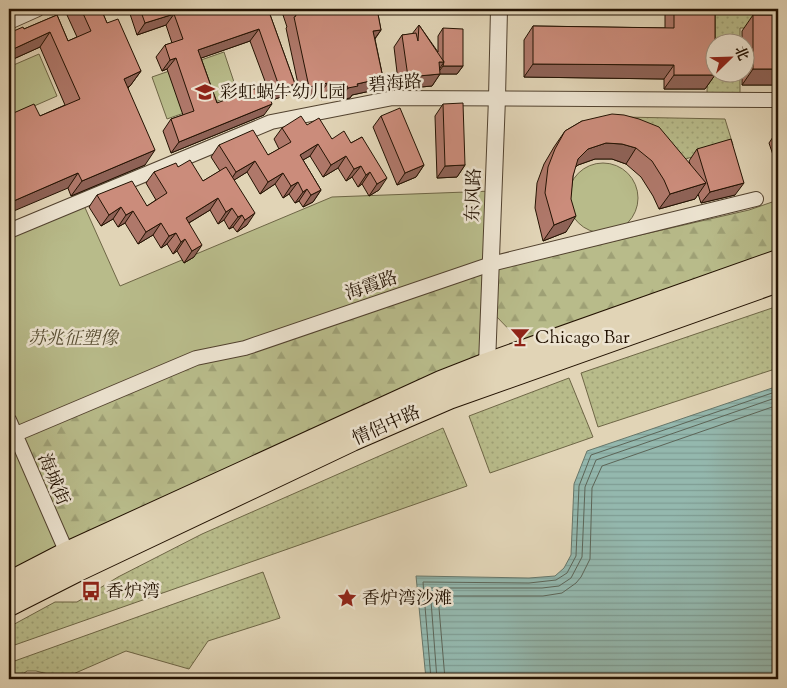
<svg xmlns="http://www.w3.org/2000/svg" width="787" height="688" viewBox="0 0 787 688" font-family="'Sorts Mill Goudy','Noto Serif SC',serif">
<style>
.grass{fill:url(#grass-dots);stroke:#6e6646}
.forest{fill:url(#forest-firs);stroke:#6e6646}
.green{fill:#b8bb8a;stroke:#6e6646}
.water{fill:url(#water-rules);stroke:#677669}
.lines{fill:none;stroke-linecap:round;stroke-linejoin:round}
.shore{stroke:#5c6558;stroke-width:1}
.minor-casing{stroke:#52422f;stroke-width:16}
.tertiary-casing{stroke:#52422f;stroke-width:18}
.trunk-casing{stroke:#231202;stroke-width:24}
.minor{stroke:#ece3d0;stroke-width:14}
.tertiary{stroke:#ece3d0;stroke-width:16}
.trunk{stroke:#e1d4b6;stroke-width:22}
.wall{fill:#af786a;stroke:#231202}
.shaded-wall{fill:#8e6256;stroke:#231202}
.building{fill:#cb8c7b;stroke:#231202}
.labels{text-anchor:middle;stroke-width:5;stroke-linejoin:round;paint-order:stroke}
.street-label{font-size:18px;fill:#231202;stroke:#ece3d0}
.poi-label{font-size:18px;fill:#231202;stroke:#ece3d0;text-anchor:start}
.park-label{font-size:18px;font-style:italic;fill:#574d32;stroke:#ece3d0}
</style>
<defs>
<pattern id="grass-dots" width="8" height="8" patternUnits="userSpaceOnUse" patternTransform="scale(1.25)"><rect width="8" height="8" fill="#b8bb8a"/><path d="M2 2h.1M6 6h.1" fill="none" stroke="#9ea075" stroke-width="1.8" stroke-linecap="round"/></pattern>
<pattern id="forest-firs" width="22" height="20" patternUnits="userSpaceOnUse" patternTransform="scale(1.25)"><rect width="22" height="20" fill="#b8bb8a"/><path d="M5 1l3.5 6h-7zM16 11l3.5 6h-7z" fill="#9ea075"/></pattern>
<pattern id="water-rules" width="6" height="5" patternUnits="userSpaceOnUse" patternTransform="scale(1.25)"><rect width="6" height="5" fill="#94b8ae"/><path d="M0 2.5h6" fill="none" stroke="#7f9d94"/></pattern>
</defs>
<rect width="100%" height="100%" fill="#e1d4b6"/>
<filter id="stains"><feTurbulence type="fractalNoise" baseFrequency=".004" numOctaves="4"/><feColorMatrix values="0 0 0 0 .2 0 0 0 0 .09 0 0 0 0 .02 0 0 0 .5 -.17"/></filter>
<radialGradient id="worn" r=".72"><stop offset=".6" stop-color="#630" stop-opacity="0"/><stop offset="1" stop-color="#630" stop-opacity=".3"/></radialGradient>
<path class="grass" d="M708,9H778V28H740V42H714V72L740,73V95H707Z
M622,117L725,119L733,145L672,163Z
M778,306V368L598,427L581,373Z
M569,378L593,437L490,473L469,416Z
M443,428L467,486L9,647V627L55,602H77L118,577L202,534Z
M263,572L280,618L208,641L189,669L126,651L64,678L36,671H27L20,676L19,679H9V663Z"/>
<path class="forest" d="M778,200V261L525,346L494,314L497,268L749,210Z
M490,265L486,363L68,551L16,435L197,360Z"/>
<path class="green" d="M224,52L238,94L167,119L152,77Z
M39,54L57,96L9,117V67Z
M568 198a35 35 0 1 1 70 0a35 35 0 1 1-70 0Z
M493,191L490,264L196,358L21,432L9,404V232L82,201L120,286L332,197Z
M15,435L66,553L9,580V439Z"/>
<path class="water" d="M778,386V679H426L416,576L529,578L555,576L564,568L571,555L574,484L587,451Z"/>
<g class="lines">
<path class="shore" d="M431,679L423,582L529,583L556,580L567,573L576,556L579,486L591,455L778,391
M437,679L430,588H542L559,586L571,578L582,557L585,487L596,460L778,397
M445,679L438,596H543L562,593L576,583L581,577L590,559L592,488L602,466L778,405"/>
<defs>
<path id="minor" d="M9,22L38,9
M9,231L271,122L393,98L778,100
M9,420L67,553
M9,437L196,358L245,348L491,264L756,199"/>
<path id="tertiary" d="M490,373L487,364L497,98L499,9"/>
<path id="trunk" d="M9,583L67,553L441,382L487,364L778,261
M9,605L80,569L352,440L449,398L778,281"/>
</defs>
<use href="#minor" class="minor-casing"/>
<use href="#tertiary" class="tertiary-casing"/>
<use href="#trunk" class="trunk-casing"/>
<use href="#minor" class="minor"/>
<use href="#tertiary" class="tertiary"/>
<use href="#trunk" class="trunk"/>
</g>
<path class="wall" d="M72,9H101L107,23L141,71L130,86L128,88L145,165L71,196L40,116L65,105L40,47L9,61L24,29L57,15L68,41L77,37L67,15Z
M133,9H268L295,84L287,95L272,100L250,41L201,58L217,103L264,115L171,153L163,131L171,119L183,115L167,69L162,71L156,57L165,45L172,43L166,25L137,35L130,14Z
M284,9H377L381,30L375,39L383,78L375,90L352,95L350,98L339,100L337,94L321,100L319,94L301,98L286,28L287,27L282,12Z
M665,9H715V75L705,89H664V79L524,77V40L533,26L665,28Z
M753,15L778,85H742V72H744V42H742V31Z
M419,25L438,52V36L443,28L463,66L457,74H440L432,86L399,89L394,47L402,35L412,34Z
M443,104L465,165L457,177L437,178L435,116Z
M381,116L424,165L416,177L397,185L373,127Z
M582,121L690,164L689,161L697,149L735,195L701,203L698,194L695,199L659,209L653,196L641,177L626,164L612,159H595L578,165L575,167L573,176L566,232L543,241L535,208L537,183L544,164L554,147L565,131Z
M307,125L332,139L351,143L362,137L379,190L369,196L362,184L358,187L352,177L346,181L338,168L323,177L310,156L303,160L321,190L313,202L303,207L299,201L295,203L289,194L283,198L275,184L260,194L247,172L234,180L247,225L237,232L233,227L229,229L224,220L218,224L210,210L189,223L194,257L184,263L177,251L173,254L167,244L161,248L153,235L138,244L125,223L118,227L113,219L101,226L89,207L97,195L147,206L156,200L146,183L154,172L178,167L203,181L220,171L211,157L219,145L268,155L279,149L274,139L282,128Z
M777,131H778V170L769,143Z"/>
<path class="shaded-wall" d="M174,14L166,25L137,35L145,23Z
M259,29L250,41L190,62L198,50Z
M381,30L373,41V31Z
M50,32L40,47L9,61V51Z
M176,58L167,69L162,71L170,60Z
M439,62H444L436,74Z
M533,64L674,65L664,79L524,77Z
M443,66H463L457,74H437Z
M753,69H778V85H742Z
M141,71L130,86L114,94L124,79Z
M440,74L432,86L399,89L408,77Z
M674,75H715L705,89H664Z
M383,78L375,90L352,95L350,98L339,100L348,88L357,84Z
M345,82L337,94L321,100L329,88Z
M328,83L319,94L301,98L309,87Z
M295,84L287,95L272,100L280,89Z
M272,104L264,115L171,153L179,142Z
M606,143L622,144L636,148L626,164L612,159H595L578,165L567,174L578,159L588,149Z
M318,144L310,156L291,167L300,155Z
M155,150L145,165L71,196L82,181Z
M346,156L338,168L323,177L331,165Z
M255,161L247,172L228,184L236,172Z
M424,165L416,177L397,185L405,173Z
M465,165L457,177L437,178L445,166Z
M361,166L352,177L346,181L354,169Z
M370,172L362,184L358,187L366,175Z
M78,173L68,188L9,213V203Z
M283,173L275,184L260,194L268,182Z
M387,178L379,190L369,196L377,184Z
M298,182L289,194L283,198L291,186Z
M706,183L695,199L659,209L670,194Z
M744,183L735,195L701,203L710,192Z
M307,189L299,201L295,203L303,192Z
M321,190L313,202L303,207L311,195Z
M218,198L210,210L177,230L186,218Z
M121,207L113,219L101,226L109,215Z
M232,208L224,220L218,224L226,212Z
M133,211L125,223L118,227L126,215Z
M255,213L247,225L237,232L245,220Z
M242,215L233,227L229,229L238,217Z
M576,216L566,232L543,241L554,225Z
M161,223L153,235L138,244L146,232Z
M176,233L167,244L161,248L169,236Z
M185,239L177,251L173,254L181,242Z
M202,245L194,257L184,263L192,251Z"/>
<path class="building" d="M81,9H101L107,23L118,19L141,71L124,79L155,150L82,181L78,173L9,203V115L34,104L40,116L80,99L50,32L9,51V33L23,27L24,29L57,15L68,41L91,31Z
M140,9H268L295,84L280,89L259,29L198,50L217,103L265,85L272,104L179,142L171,119L194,111L176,58L170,60L165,45L183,39L174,14L145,23Z
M293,9H377L381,30L373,31L383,78L357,84L358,86L348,88L345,82L329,88L328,83L309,87L294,17L296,16Z
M674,9H715V75H674V65L533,64V26L674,28Z
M753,15H778V69H753Z
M419,25L444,62H439L440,74L408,77L402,35L416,33L418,41Z
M443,28L463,29V66H443L444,62L443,60Z
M463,103L465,165L445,166L443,104Z
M400,108L424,165L405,173L381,116Z
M612,114L624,115L639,119L659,127L706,183L670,194L664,180L652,161L636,148L622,144L606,143L588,149L578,159L573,176L571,199L576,216L554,225L545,193L548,167L555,149L565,131L582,121Z
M301,116L307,125L319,118L332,139L344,131L351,143L362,137L387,178L377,184L370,172L366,175L361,166L354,169L346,156L331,165L318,144L300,155L321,190L311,195L307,189L303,192L298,182L291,186L283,173L268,182L255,161L236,172L219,145L253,130L268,155L291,142L282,128Z
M731,139L744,183L710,192L697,149Z
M190,160L203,181L226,167L255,213L245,220L242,215L238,217L232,208L226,212L218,198L186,218L202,245L192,251L185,239L181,242L176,233L169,236L161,223L146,232L133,211L126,215L121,207L109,215L97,195L132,181L147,206L167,193L154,172L176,163L178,167Z"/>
<defs>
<symbol id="school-bare" viewBox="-9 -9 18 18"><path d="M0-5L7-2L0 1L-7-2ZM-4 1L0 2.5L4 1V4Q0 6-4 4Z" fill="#8f2418" stroke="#ece3d0" stroke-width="2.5" paint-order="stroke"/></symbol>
<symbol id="bar-bare" viewBox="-9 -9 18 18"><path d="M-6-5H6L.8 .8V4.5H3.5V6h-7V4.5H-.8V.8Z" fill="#8f2418" stroke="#ece3d0" stroke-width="2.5" paint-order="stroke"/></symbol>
<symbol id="bus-bare" viewBox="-9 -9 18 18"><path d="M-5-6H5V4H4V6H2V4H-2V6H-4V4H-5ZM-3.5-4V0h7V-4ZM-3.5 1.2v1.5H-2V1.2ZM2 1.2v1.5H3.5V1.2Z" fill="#8f2418" stroke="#ece3d0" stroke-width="2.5" paint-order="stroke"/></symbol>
<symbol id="sight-bare" viewBox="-9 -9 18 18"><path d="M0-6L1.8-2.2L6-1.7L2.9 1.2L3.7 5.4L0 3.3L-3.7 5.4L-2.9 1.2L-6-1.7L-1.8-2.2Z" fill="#8f2418" stroke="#ece3d0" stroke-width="2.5" paint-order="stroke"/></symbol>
</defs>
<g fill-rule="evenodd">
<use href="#school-bare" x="191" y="78" width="28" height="28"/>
<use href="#bar-bare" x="506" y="323" width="28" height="28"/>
<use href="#bus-bare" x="77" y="577" width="28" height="28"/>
<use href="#sight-bare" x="333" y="584" width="28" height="28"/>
</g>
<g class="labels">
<g class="street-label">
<text transform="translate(395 83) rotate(-5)" y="6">碧海路</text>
<text transform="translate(473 195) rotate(-88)" y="6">东风路</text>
<text transform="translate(371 285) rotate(-19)" y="6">海霞路</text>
<text transform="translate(386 425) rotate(-24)" y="6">情侶中路</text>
<text transform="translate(54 479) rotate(67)" y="6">海城街</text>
</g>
<g class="poi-label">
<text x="220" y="98">彩虹蜗牛幼儿园</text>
<text x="535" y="343">Chicago Bar</text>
<text x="106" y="597">香炉湾</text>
<text x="362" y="604">香炉湾沙滩</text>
</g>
<g class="park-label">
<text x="73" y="344">苏兆征塑像</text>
</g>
</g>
<rect width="787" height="688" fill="none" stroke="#e1d4b6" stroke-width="30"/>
<rect x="10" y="10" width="767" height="668" fill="none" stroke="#231202" stroke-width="2.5"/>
<rect x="15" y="15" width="757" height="658" fill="none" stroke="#231202"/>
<g transform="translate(730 58) rotate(67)"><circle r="24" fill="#ece3d0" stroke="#9c8f7e"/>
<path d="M0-4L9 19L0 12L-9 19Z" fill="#8f2418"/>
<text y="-8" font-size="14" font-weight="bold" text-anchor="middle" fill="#231202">北</text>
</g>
<rect width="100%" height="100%" filter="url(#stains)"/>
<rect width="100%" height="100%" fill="url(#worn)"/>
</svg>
